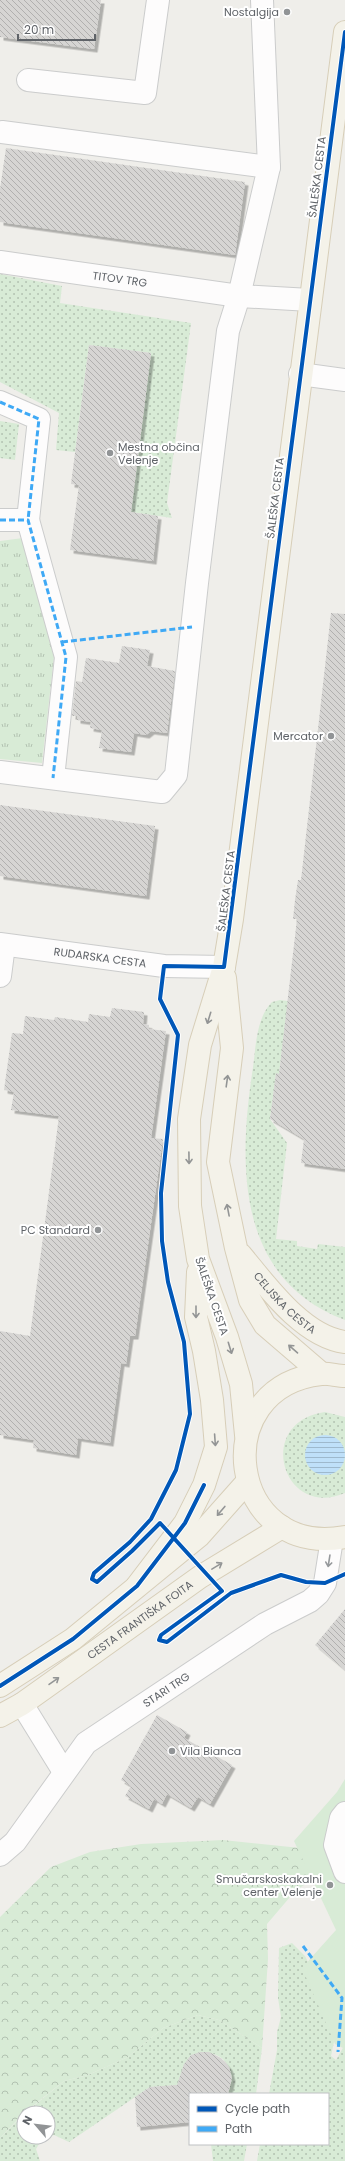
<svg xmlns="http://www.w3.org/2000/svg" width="345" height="2161" viewBox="0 0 345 2161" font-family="Poppins,sans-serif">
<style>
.grass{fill:url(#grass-dots)}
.forest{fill:url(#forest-crowns)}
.park{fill:url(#park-tufts)}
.pitch{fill:#d8ebd6}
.water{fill:url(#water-rules)}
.building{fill:url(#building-back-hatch);filter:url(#shadow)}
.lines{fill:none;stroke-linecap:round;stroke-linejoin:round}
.minor-casing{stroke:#cbcccc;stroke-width:24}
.major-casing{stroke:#d7ceb8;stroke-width:24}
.minor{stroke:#fdfcfc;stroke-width:22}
.major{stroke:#f4f2e9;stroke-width:22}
.quiet{stroke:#3fa9f5;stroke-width:3;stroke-dasharray:6 3;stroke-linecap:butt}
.cycleway-casing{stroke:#fff;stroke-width:6}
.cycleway{stroke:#0057b8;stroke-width:4}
.oneway{stroke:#939595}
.oneway2{stroke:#96999c}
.poi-dot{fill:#919496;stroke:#fff;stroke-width:1.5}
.labels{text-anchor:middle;stroke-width:4;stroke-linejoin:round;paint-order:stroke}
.poi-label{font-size:11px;fill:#5f6368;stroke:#fff;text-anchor:end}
.street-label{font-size:11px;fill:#5f6368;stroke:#fff}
</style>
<defs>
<pattern id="grass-dots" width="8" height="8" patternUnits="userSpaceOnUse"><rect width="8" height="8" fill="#d8ebd6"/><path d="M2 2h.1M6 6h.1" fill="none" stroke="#b2c2b1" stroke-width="1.8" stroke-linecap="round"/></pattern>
<pattern id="forest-crowns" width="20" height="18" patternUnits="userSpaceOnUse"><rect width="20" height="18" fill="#d8ebd6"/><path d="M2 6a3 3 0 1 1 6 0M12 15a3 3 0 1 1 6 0" fill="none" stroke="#b2c2b1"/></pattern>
<pattern id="park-tufts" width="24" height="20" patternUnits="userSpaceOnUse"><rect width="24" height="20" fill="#d8ebd6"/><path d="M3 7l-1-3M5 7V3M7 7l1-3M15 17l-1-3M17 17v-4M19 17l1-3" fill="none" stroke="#b2c2b1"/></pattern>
<pattern id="water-rules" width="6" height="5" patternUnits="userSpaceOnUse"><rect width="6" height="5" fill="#bfe0f9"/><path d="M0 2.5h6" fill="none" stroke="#9eb9cd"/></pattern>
<pattern id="building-back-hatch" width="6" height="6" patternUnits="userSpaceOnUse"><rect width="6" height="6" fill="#d6d5d3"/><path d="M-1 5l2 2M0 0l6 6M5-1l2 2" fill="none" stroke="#b1b0af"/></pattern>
<filter id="shadow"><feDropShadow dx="3.5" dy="3.5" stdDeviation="0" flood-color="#0004"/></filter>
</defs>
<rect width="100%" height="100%" fill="#efeeea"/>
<path class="grass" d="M0,274L62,286L60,303L191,323L167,503L172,518L131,512L151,353L89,345L75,452L56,450L59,413L0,382Z
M0,421L19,424L15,460L0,458Z
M280,1000L288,1001L279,1074H276L270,1119L287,1143L276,1239L297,1241V1246L317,1249L318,1244L345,1247V1320C238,1280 238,1169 252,1074C256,1051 255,1019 272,1002Z
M325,1412L345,1417V1493C282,1520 254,1422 325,1412Z
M292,1943L305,1956L313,1972L334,2042L331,2056L336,2060L344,2046L345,2009V2161H257L260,2144H328V2094H269L277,2050V2032L281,2017L278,1998L279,1948Z
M198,2015L219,2020L262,2048L256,2094H227C236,2077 230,2057 210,2053C204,2052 196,2054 191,2055C183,2065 180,2072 182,2085L150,2087L69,2142L54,2135L48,2137V2113H25L64,2081L88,2075L128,2057L163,2028Z
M24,2114V2137H47L42,2139L36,2149L40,2161H0V2138Z
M211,2144H247L244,2161H213Z"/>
<path class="forest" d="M223,1840L310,1849L322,1874L296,1890L267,1924L268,1959L262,2048L219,2020L198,2015L163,2028L128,2057L88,2075L64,2081L24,2113L0,2138V1917L51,1867L90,1852L141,1844Z"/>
<path class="park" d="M23,538L54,657L42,763L0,759V541Z"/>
<path class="pitch" d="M345,1779V2049L335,2044L302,1968L336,1930L294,1841L337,1792Z"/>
<path class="water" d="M305 1455a20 20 0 1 1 40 0a20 20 0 1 1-40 0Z"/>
<path class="building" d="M0,0H101L94,49L0,37Z
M6,148L245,182L235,255L0,222V189Z
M89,345L151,353L131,512L158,516L153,561L70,550L79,485L71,484Z
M331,613L345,614V1169L301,1163L304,1139L270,1119L276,1073L279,1074L297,919H293L295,900L298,880H301Z
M122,646L150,650L147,666L175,671L167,733L151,731L146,735L134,733L131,752L99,748L102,730L90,728L91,722L77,720V716H72L76,681L82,682L86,658L119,663Z
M0,805L155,826L146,896L0,876Z
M112,1008L144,1012L143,1024L149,1025V1029L166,1031L151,1138L163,1139L135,1336H130L126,1364L121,1363L110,1443L78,1438L76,1455L33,1448L34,1440L0,1435V1331L30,1336L59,1116L11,1110L14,1092L4,1090L12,1033L23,1034L25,1016L54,1020L55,1017L88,1022L89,1014L110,1017Z
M345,1609V1670L315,1645Z
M157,1715L187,1732L184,1738L232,1765L210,1804L198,1797L191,1808L167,1794L162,1804L154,1799L149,1809L125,1796L131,1786L121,1780Z
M200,2052H209L221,2058L229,2067L232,2078L228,2094H190V2122L137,2127L135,2097L150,2087L177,2085L184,2064L191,2055Z"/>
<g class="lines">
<defs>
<g id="minor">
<path d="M28,80L145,93L158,0"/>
<path d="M2,132L269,167"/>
<path id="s1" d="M0,262L239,296L310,300"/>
<path d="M300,374L345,380"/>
<path d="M0,402L39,419L28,520"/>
<path d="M0,520H28L66,657L53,778"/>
<path d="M0,772L162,792L176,775L197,583L228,331L239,296L269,167L262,0"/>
<path id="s2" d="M0,944L164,966L224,967"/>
<path d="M0,976L4,945"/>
<path d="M22,1704L64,1772"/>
<path d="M345,1813L341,1818L335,1845L345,1872"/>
<path id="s3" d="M0,1855L15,1842L86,1743L265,1624L310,1601L318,1594L325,1583L332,1539"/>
</g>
<g id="major">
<path d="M225,978L232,1048L218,1162L236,1248L250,1300L265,1325L322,1374"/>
<path id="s4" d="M241,1255C266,1285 303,1337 345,1342"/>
<path d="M345,1376C337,1376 328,1373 321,1374C205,1387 228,1559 345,1537"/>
<path d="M246,1435L241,1384L227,1337L198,1259L190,1206L189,1119L200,1045L224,967L232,919L345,32"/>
<path d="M137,1586L185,1523L204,1485L216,1447L212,1400L204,1351L196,1317L198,1272"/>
<path d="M0,1686L73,1639L199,1536L247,1482"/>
<path id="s5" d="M0,1716L22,1704L200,1577L282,1527"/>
</g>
</defs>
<use href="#minor" class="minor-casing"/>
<use href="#major" class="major-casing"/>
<use href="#minor" class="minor"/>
<use href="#major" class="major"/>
<path class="quiet" d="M0,402L39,419L28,520
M0,520H28L66,657L53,778
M62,642L192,627
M303,1946L342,1998L338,2052"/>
<defs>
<path id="cycleway" d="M345,32L224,967L164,966L160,999L178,1035L161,1193L162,1241L168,1282L184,1342L190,1414L176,1470L151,1519L130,1542L94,1573L92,1579L97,1582L132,1551L160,1523L222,1591L161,1635L159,1640L167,1642L231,1593L281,1575L306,1582L325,1583L345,1574
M0,1686L73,1639L137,1586L185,1523L204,1485"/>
</defs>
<use href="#cycleway" class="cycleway-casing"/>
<use href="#cycleway" class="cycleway"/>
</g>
<defs><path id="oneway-shaft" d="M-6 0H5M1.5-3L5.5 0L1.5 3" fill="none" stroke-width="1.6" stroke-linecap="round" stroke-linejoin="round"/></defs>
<g class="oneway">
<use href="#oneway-shaft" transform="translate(209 1018) rotate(107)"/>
<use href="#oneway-shaft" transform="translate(227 1081) rotate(-82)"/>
<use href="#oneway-shaft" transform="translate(189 1158) rotate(89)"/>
<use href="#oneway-shaft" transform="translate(228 1210) rotate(-101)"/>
<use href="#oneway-shaft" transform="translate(196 1312) rotate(90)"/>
<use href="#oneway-shaft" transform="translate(230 1348) rotate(73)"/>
<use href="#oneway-shaft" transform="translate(293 1349) rotate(-139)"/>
<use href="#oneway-shaft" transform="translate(215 1440) rotate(86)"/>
<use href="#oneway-shaft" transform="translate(221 1511) rotate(130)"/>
<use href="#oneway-shaft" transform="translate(217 1566) rotate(-31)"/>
<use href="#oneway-shaft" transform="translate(54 1681) rotate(-35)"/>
</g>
<use class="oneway2" href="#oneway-shaft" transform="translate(329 1561) rotate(99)"/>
<g class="poi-dot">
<circle cx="287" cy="12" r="4"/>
<circle cx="110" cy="453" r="4"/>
<circle cx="331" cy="736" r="4"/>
<circle cx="98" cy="1230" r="4"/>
<circle cx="172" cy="1751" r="4"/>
<circle cx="330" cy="1885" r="4"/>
</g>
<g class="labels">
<g class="poi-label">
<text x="279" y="16">Nostalgija</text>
<text x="118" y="451" text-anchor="start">Mestna občina<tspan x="118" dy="13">Velenje</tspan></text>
<text x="323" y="740">Mercator</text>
<text x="90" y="1234">PC Standard</text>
<text x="180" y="1755" text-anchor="start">Vila Bianca</text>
<text x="322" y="1883">Smučarskoskakalni<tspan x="322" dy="13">center Velenje</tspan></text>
</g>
<g class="street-label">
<text transform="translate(317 177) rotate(-83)" y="4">ŠALEŠKA CESTA</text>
<text dy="4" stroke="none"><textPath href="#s1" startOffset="121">TITOV TRG</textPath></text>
<text transform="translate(275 498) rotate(-83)" y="4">ŠALEŠKA CESTA</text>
<text transform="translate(226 891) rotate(-83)" y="4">ŠALEŠKA CESTA</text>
<text dy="4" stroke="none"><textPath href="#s2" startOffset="101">RUDARSKA CESTA</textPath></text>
<text transform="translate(212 1296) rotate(71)" y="4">ŠALEŠKA CESTA</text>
<text dy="4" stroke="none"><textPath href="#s4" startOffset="65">CELJSKA CESTA</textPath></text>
<text dy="4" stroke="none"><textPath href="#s5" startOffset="170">CESTA FRANTIŠKA FOITA</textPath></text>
<text dy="4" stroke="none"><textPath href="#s3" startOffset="238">STARI TRG</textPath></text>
</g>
</g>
<rect x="189" y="2093" width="140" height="52" fill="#ffffff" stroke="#bfc1c3"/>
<rect x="197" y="2106" width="20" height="6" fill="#0057b8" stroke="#bfc1c3"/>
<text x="225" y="2113" font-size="12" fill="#5f6368">Cycle path</text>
<rect x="197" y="2126" width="20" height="6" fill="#3fa9f5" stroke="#bfc1c3"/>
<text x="225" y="2133" font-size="12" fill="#5f6368">Path</text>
<g transform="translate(36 2125) rotate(298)"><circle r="19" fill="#ffffff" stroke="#bfc1c3"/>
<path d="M0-3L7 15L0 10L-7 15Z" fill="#919496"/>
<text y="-6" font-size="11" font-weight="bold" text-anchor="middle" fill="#5f6368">N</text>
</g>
<path d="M18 34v6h77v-6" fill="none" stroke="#5f6368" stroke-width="2"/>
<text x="24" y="34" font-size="12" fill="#5f6368" stroke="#ffffff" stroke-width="3" paint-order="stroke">20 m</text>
</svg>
